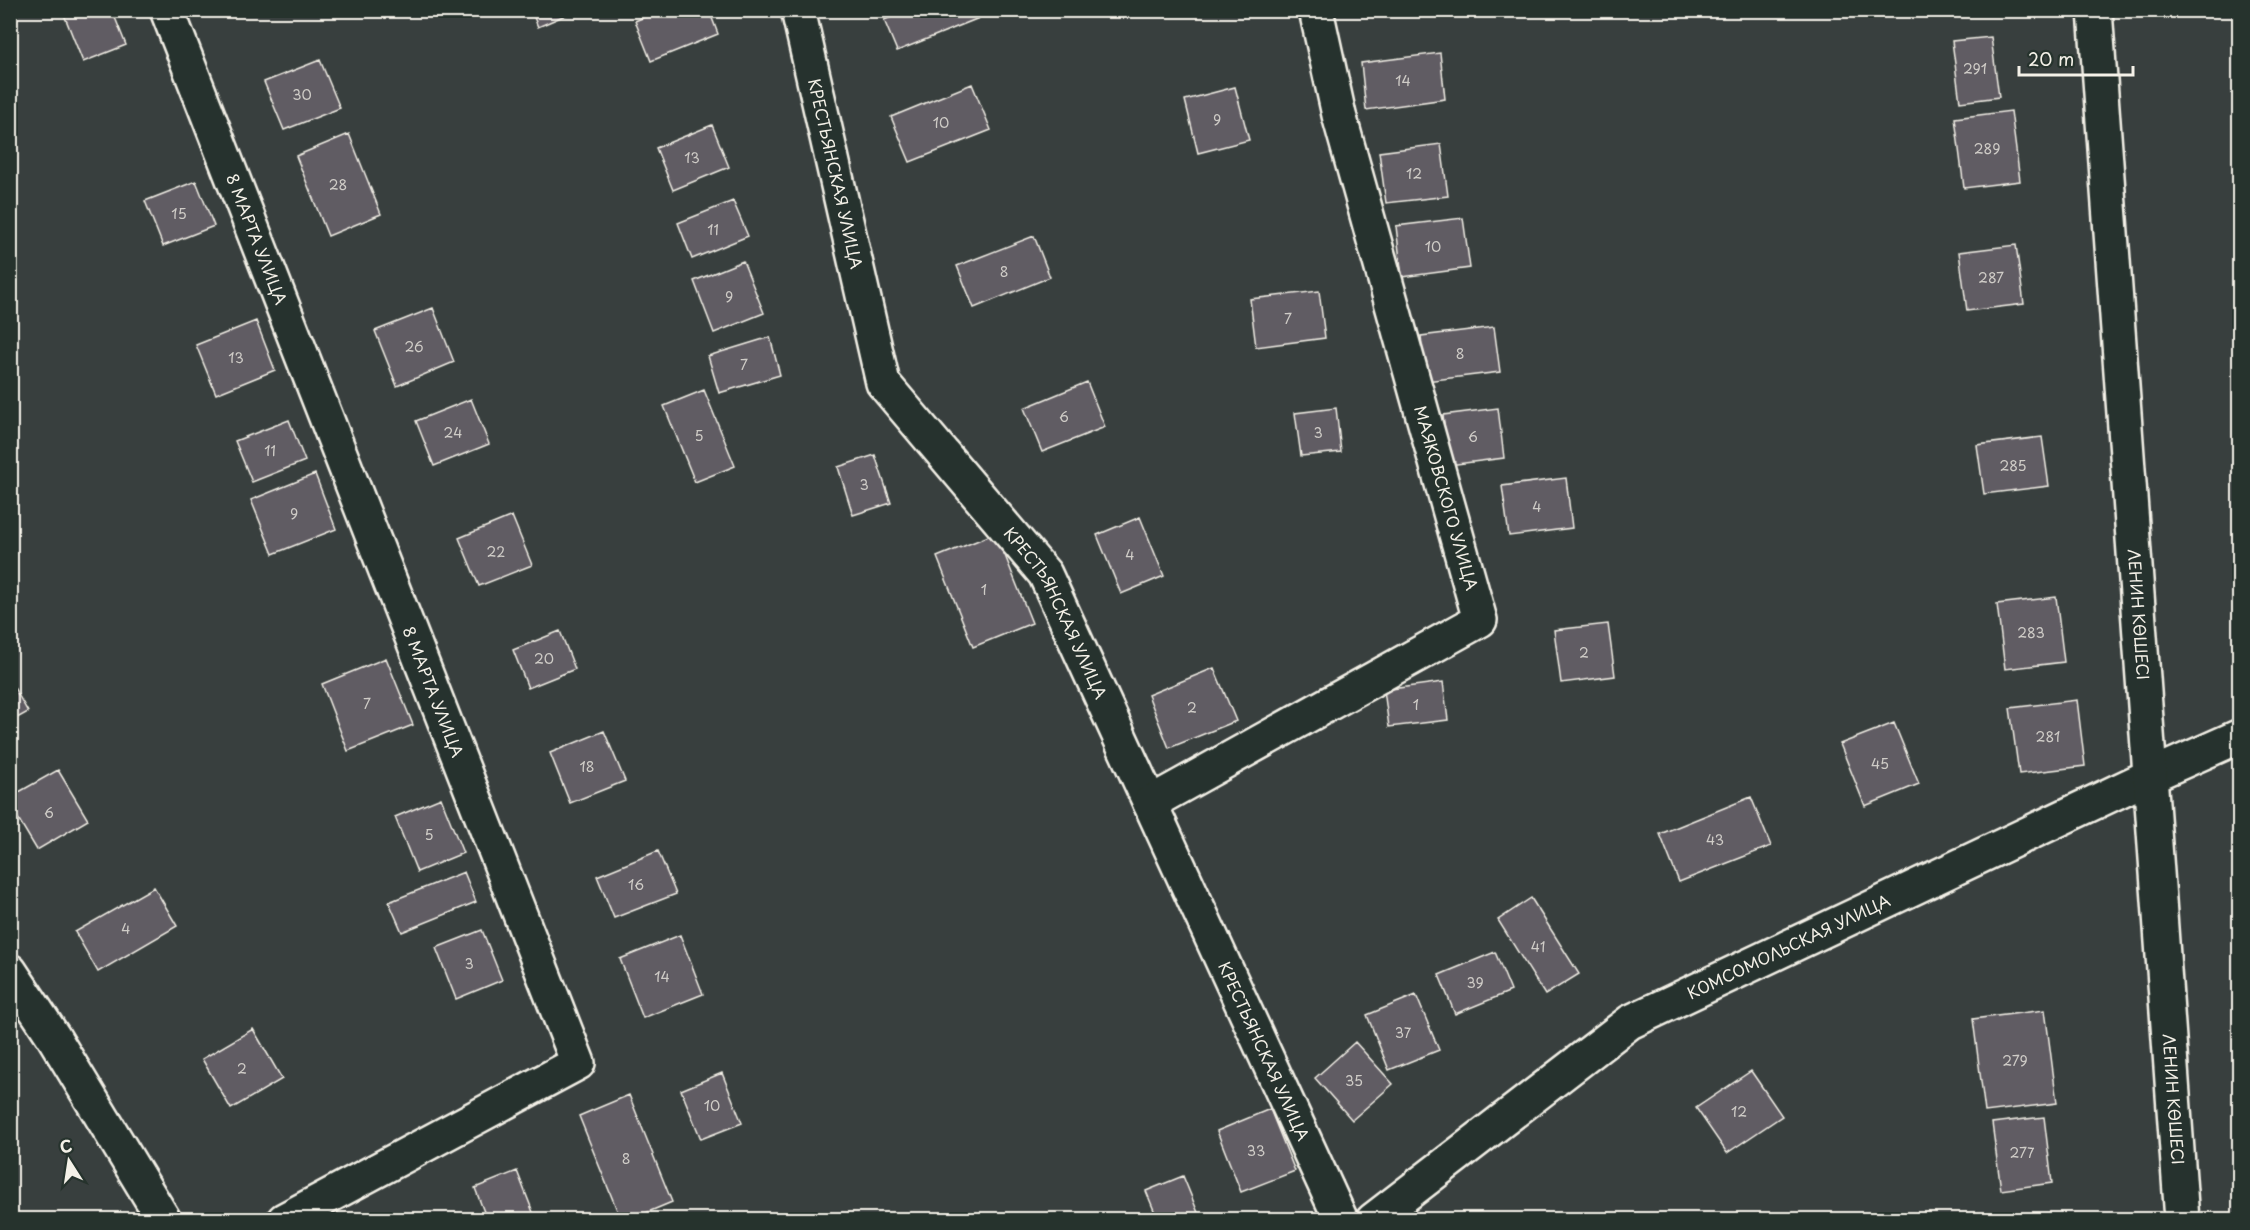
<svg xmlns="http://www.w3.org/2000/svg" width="2250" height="1230" viewBox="0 0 2250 1230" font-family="'Playpen Sans',sans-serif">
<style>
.building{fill:#615b64;stroke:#f4f1e8;stroke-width:1.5}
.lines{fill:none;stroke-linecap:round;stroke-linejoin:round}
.street-casing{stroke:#f4f1e8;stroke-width:38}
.secondary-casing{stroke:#f4f1e8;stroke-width:38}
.street{stroke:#26332d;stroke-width:33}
.secondary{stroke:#26332d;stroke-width:33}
.labels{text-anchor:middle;stroke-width:4.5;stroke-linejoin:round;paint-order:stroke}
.number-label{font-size:14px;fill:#cfccc7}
.street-label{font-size:16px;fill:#f4f1e8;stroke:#26332d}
</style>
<rect width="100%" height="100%" fill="#383f3e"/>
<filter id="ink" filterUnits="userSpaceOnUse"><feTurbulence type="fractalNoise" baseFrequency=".0167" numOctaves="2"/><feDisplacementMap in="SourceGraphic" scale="12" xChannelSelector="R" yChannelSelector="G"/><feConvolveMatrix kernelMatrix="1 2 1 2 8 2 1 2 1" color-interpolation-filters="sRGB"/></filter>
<g filter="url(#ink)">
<path class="building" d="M67,10H112L126,45L83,62L63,12Z
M531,10H577L538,27Z
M661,10H709L718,34L651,61L635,21Z
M909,10H975L979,18L897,51L884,20Z
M2232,10H2240V40L2235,41Z
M1991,37L1999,97L1960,102L1952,41Z
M1440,53L1445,99L1366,110L1361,63Z
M320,60L340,108L284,130L264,82Z
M972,84L991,130L910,162L891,117Z
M1235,87L1249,140L1198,153L1185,100Z
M2011,111L2020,181L1964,188L1955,118Z
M712,125L729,167L673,190L656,148Z
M349,134L381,214L328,236L296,156Z
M1441,144L1448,196L1386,203L1379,152Z
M196,181L214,226L163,246L145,201Z
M733,201L748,236L692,259L678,223Z
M1463,218L1470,268L1402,277L1396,226Z
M1034,236L1050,277L974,308L957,266Z
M2016,245L2024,304L1967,311L1959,252Z
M743,261L764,313L714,333L694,281Z
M1319,291L1325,338L1256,347L1250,299Z
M433,308L454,362L397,386L375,331Z
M256,321L275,370L216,394L196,345Z
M1494,327L1500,372L1426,381L1421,336Z
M770,337L780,375L719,393L708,356Z
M1087,382L1105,427L1042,452L1024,408Z
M704,390L735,466L695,482L664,406Z
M471,399L489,444L434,466L416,421Z
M1336,408L1341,452L1301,456L1295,413Z
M1498,408L1504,458L1449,465L1443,415Z
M289,420L305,461L252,482L235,441Z
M2042,437L2049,486L1984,494L1977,445Z
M875,455L891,503L853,515L838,467Z
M315,474L336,529L273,554L251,500Z
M1566,478L1572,528L1509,536L1502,486Z
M512,516L532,565L479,586L459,538Z
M1140,517L1164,576L1121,594L1097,535Z
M996,533L1032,623L973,647L937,557Z
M2056,597L2064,662L2005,669L1997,604Z
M1608,624L1615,676L1561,683L1554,630Z
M560,631L575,669L528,688L513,650Z
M386,658L413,725L348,751L322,684Z
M1214,668L1236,721L1169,748L1148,695Z
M1443,682L1448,720L1389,727L1384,690Z
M12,684L28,712L10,722V685Z
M2077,700L2085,766L2019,774L2010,708Z
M1894,723L1919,784L1865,806L1840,744Z
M604,731L625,781L570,803L550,753Z
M58,770L88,820L37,850L10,805V797Z
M1751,797L1771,846L1679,882L1660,834Z
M441,798L463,853L417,872L395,817Z
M658,851L676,894L614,918L597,876Z
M464,872L476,902L402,932L389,902Z
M154,887L177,926L98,972L75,932Z
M1531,898L1579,974L1545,995L1498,920Z
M482,930L502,980L456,999L436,948Z
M680,935L703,994L643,1018L620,959Z
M1495,952L1511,991L1455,1014L1439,975Z
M1416,995L1439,1050L1389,1070L1367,1015Z
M2045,1010L2057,1103L1985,1112L1973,1019Z
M253,1029L282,1079L231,1109L202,1059Z
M1355,1042L1393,1084L1352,1120L1315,1078Z
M1751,1071L1782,1116L1727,1153L1696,1108Z
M722,1073L742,1123L701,1139L681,1090Z
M629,1095L672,1202L629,1220H621L579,1116Z
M1270,1109L1295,1171L1241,1192L1217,1131Z
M2044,1117L2052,1183L2001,1190L1992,1123Z
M517,1171L536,1220H487L475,1188Z
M1183,1176L1201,1220H1158L1146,1191Z"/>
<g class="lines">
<defs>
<g id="street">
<path id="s1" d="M167,10L578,1063L284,1220"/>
<path id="s2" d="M798,10L883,383L1045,574L1341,1220"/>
<path d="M1150,803L1480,620L1339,115L1316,10"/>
<path d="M10,971L53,1036L164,1220"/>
<path id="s3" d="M1373,1220L1630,1022L2150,776L2240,736"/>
</g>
<g id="secondary">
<path id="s4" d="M2095,10L2182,1220"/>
</g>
</defs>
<use href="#street" class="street-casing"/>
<use href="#secondary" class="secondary-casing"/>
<use href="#street" class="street"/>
<use href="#secondary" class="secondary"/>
</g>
</g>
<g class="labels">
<g class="number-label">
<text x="1975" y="74">291</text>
<text x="1403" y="86">14</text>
<text x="302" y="100">30</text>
<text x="1217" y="125">9</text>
<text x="941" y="128">10</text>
<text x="1987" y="154">289</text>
<text x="692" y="163">13</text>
<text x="1414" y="179">12</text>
<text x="338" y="190">28</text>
<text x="179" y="219">15</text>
<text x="713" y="235">11</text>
<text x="1433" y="252">10</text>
<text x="1004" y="277">8</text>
<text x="1991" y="283">287</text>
<text x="729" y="302">9</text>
<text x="1288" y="324">7</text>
<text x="414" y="352">26</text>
<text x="1460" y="359">8</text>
<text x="236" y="363">13</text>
<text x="744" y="370">7</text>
<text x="1064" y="422">6</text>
<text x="453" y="438">24</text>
<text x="1318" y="438">3</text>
<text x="699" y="441">5</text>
<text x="1473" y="442">6</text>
<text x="270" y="456">11</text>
<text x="2013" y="471">285</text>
<text x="864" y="490">3</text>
<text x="1537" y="512">4</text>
<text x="294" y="519">9</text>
<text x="496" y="557">22</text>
<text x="1130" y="560">4</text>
<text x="984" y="595">1</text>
<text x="2031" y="638">283</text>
<text x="1584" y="658">2</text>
<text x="544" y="664">20</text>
<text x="367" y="709">7</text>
<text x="1416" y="710">1</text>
<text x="1192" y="713">2</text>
<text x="2048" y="742">281</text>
<text x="1880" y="769">45</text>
<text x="587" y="772">18</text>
<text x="49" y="818">6</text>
<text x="429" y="840">5</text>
<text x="1715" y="845">43</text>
<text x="636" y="890">16</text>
<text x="126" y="934">4</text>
<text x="1538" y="952">41</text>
<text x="469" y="969">3</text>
<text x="662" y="982">14</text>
<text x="1475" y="988">39</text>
<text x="1403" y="1038">37</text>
<text x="2015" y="1066">279</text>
<text x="242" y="1074">2</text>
<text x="1354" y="1086">35</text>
<text x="712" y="1111">10</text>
<text x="1739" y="1117">12</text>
<text x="1256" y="1156">33</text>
<text x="2022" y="1158">277</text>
<text x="626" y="1164">8</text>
</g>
<g class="street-label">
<text dy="6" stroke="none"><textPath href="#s2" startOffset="168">КРЕСТЬЯНСКАЯ УЛИЦА</textPath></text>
<text dy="6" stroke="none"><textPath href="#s1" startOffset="246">8 МАРТА УЛИЦА</textPath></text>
<text transform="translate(1446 498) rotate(74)" y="6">МАЯКОВСКОГО УЛИЦА</text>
<text dy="6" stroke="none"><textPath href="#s2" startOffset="672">КРЕСТЬЯНСКАЯ УЛИЦА</textPath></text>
<text dy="6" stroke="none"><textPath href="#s4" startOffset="606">ЛЕНИН КӨШЕСІ</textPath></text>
<text dy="6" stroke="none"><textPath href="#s1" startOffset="732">8 МАРТА УЛИЦА</textPath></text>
<text dy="6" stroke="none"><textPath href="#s3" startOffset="500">КОМСОМОЛЬСКАЯ УЛИЦА</textPath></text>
<text dy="6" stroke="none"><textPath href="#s2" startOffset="1158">КРЕСТЬЯНСКАЯ УЛИЦА</textPath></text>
<text dy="6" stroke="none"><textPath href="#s4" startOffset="1092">ЛЕНИН КӨШЕСІ</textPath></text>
</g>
</g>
<rect width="2250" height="1230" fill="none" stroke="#26332d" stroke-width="36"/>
<rect x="18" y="18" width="2214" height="1194" fill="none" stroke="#f4f1e8" stroke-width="2" filter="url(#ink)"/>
<g transform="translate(69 1161) rotate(348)" stroke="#26332d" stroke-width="4.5" paint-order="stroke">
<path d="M0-4.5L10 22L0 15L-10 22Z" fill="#f4f1e8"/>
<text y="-9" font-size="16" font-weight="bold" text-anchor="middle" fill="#f4f1e8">С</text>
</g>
<path d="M2019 66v9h114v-9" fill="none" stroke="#f4f1e8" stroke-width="3"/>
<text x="2028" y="66" font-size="18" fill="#f4f1e8" stroke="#26332d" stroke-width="4.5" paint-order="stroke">20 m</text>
</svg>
